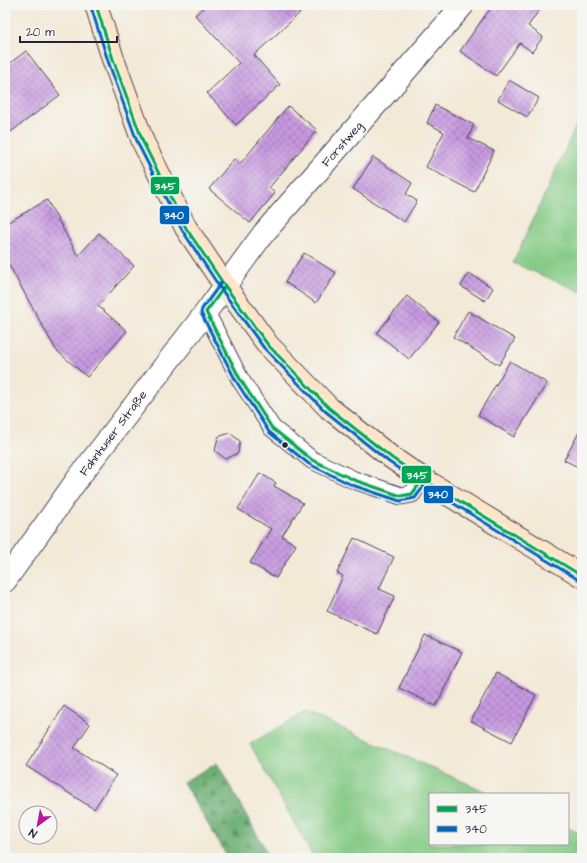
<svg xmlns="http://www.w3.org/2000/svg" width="587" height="863" viewBox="0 0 587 863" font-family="'Architects Daughter',sans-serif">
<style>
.grass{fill:#86cb86;stroke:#547660}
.forest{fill:url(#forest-firs);stroke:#476857}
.building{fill:url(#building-cross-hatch)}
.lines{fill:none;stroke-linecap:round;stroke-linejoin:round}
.service-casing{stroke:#414052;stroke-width:19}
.minor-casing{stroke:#414052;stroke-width:24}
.secondary-casing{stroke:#414052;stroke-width:24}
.service{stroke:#fff;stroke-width:17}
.minor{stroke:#fff;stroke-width:22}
.secondary{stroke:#ffe4c6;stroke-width:22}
.bus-1-casing{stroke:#f6f6f2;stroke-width:6}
.bus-2-casing{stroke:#f6f6f2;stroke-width:6}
.bus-1{stroke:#00a651;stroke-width:3}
.bus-2{stroke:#0065bd;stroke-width:3}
.bus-dot{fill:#22223b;stroke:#f6f6f2;stroke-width:1.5}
.labels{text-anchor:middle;stroke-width:3.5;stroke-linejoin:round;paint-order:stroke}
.street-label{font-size:12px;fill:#22223b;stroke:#f6f6f2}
.line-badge{stroke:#f6f6f2;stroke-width:1.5}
.badge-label{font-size:11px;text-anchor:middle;font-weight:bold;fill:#fff}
</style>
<defs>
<pattern id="forest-firs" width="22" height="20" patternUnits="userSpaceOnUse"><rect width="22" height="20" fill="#6caf73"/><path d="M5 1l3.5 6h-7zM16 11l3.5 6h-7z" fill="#588e60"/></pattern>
<pattern id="building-cross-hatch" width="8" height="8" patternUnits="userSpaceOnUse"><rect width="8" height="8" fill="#c79ae0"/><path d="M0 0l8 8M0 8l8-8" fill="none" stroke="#a17db7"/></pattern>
</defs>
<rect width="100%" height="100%" fill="#f6f6f2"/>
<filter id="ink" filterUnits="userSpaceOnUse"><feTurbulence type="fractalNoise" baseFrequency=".025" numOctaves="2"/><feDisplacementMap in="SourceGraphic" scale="8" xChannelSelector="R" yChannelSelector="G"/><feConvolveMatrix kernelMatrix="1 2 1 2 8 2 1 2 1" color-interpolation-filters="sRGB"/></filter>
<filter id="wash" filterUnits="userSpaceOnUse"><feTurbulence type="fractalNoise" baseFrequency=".012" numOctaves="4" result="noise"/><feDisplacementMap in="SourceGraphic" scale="16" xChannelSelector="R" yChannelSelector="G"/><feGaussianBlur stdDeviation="0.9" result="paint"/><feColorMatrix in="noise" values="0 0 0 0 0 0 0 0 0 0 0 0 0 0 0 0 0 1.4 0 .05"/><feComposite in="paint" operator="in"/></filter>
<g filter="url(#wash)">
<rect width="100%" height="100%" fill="#f3e9d7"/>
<path class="grass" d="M582,113V292L513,263Z
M305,712L491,794H430V844H568V828L582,834V858H314L250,744Z"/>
<path class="forest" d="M217,763L270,858H228L183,782Z"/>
<g id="blocks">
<path class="building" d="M206,5H299L303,10L254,55L280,85L236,125L207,93L239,63L195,15Z
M502,5L542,6L528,26L543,37L532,52L520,43L496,76L460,51L492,6L498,10Z
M26,51L60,95L8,134L5,130V67Z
M509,80L539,98L527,117L498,100Z
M435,105L474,125L468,138L494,151L474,192L426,167L444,132L427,123Z
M288,106L317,130L269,188L275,193L250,223L209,189L234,159L240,164Z
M373,157L412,183L406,194L417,201L404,222L353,189Z
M47,200L78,256L99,233L134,266L98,306L127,331L87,377L56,350L5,258V224Z
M304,253L336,273L316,303L285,282Z
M469,273L493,288L485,301L461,286Z
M407,296L439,322L409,359L377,333Z
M468,311L515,339L499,365L453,337Z
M510,361L547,383L514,437L478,415Z
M582,427V469L564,460Z
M230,433L240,441L238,453L226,459L215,451L218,437Z
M260,473L276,483L274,486L303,503L282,536L296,545L276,578L250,563L271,529L238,509Z
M354,538L394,557L379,589L395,596L377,634L327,611L343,576L337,573Z
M425,635L462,652L436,706L399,688Z
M496,673L536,695L512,742L471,721Z
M64,706L90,724L74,748L116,775L94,809L26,766Z"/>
</g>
</g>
<g filter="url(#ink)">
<use href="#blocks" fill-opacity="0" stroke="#414052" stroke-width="1"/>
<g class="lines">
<defs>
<path id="service" d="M206,312L240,379L272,428L312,460L354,480L401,496L412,494L423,479"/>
<path id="minor" d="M5,581L79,477L206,312L263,234L463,5"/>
<path id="secondary" d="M96,5L113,59L143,142L186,228L225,286L268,345L329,408L392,458L423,479L582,576"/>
</defs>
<use href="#service" class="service-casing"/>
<use href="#minor" class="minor-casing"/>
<use href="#secondary" class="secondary-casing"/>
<use href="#service" class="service"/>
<use href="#minor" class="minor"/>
<use href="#secondary" class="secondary"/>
<defs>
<path id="bus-1" d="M96,5L113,59L143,142L186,228L225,286L268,345L329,408L392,458L423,479L582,576
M225,286L206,312L240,379L272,428L312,460L354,480L401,496L412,494L423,479"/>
<path id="bus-2" d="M91,7L108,61L138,144L182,230L221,289L264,348L325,411L389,462L420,483L579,580
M221,283L202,309L201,313L236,381L269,432L309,464L352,485L400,501L415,498L427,482"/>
</defs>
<use href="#bus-1" class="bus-1-casing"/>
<use href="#bus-2" class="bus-2-casing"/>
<use href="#bus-1" class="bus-1"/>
<use href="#bus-2" class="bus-2"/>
</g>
</g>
<circle class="bus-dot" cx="285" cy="445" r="3.5"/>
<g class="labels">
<g class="street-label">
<text transform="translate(342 144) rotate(-49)" y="4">Forstweg</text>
<text transform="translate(113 433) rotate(-53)" y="4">Fahnhuser Straße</text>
</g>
</g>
<g class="line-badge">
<rect x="150" y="176" width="30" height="19" rx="4" fill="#00a651"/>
<rect x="159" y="205" width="31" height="20" rx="4" fill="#0065bd"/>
<rect x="401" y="465" width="31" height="19" rx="4" fill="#00a651"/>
<rect x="423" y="485" width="31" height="19" rx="4" fill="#0065bd"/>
</g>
<g class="badge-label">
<text x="165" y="190">345</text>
<text x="174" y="219">340</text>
<text x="417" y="479">345</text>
<text x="438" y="498">340</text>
</g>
<rect width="587" height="863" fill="none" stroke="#f6f6f2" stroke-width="20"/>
<rect x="429" y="793" width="140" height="52" fill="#f6f6f2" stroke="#a1a1a9"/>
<rect x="437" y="806" width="20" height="6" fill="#00a651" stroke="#a1a1a9"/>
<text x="465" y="813" font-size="12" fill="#22223b">345</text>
<rect x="437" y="826" width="20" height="6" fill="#0065bd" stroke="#a1a1a9"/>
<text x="465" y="833" font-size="12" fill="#22223b">340</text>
<g transform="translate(38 825) rotate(212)"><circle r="19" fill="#f6f6f2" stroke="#a1a1a9"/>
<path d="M0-3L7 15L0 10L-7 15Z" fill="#b5179e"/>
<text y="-6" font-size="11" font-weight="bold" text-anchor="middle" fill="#22223b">N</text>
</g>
<path d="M20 36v6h97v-6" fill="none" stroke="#22223b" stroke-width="2"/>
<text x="26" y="36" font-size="12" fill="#22223b" stroke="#f6f6f2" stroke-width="3" paint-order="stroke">20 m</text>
</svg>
